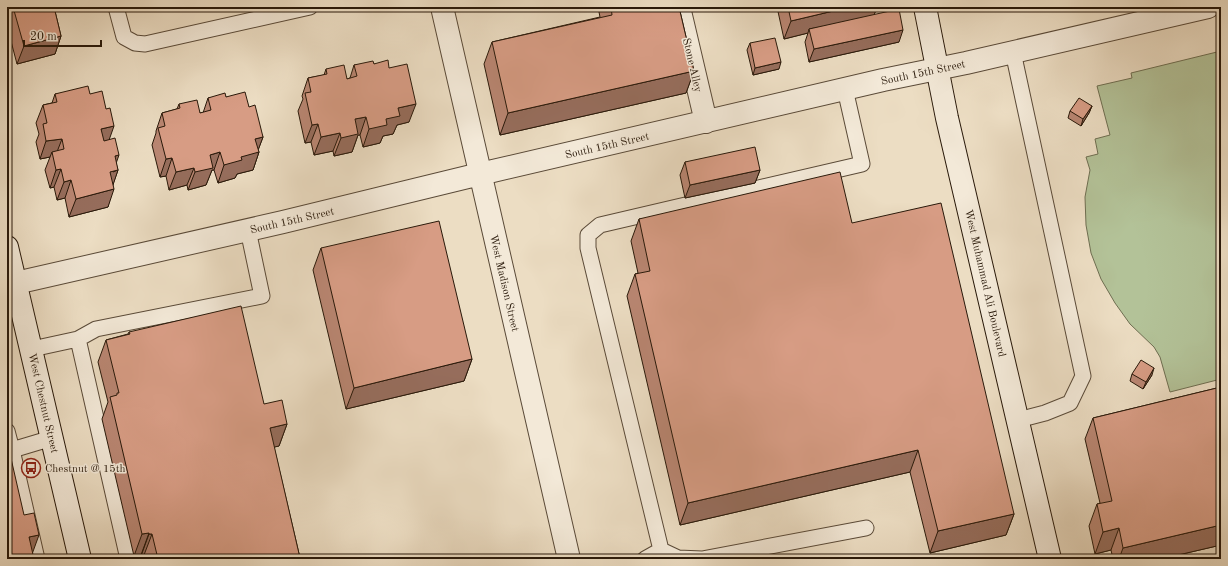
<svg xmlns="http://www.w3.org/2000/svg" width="1228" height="566" viewBox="0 0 1228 566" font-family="'Old Standard TT',serif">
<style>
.green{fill:#b3c298;stroke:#6e6e51}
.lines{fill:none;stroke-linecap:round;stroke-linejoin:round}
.service-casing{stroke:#5a4a38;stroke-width:17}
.minor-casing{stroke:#5a4a38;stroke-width:24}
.secondary-casing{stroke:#29190a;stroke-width:24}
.service{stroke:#f3e9d8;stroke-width:15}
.minor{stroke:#f3e9d8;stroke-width:22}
.secondary{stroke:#f3e9d8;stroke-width:22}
.wall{fill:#b98672;stroke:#29190a}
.shaded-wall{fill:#966d5c;stroke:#29190a}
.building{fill:#d79c84;stroke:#29190a}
.labels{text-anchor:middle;stroke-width:3;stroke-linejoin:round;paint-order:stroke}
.street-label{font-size:11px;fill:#29190a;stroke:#f3e9d8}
.poi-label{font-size:11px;fill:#29190a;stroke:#f3e9d8;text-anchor:start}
</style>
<rect width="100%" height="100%" fill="#ecddc3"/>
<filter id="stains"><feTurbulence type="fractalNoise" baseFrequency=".005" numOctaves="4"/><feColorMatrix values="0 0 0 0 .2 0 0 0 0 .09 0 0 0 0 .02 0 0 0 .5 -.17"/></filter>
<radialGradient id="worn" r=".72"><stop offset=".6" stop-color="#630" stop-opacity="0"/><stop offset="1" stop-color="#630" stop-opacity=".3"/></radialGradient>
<path class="green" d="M1221,51V379L1170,392L1160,357L1154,347L1130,324L1115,303L1101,279L1091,253L1086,225L1085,197L1090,170L1086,157L1098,154L1095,139L1110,135L1097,86L1132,78L1131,73Z"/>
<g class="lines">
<defs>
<path id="service" d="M116,7L124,37L135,43L145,44L310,7
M1013,52L1083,376L1070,403L1045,413L1018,420
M845,89L862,164L600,225L588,235V248L661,550L678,558L702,559L866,528
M78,339L96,329L262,296L248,230
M32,349L78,339L128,559
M7,431L12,450
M37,559L12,450L52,438
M645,559L661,550"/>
<path id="minor" d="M442,7L569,559
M679,7L706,122
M7,285L283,222L480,174L883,80L966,63L1208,7"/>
<path id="secondary" d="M925,7L947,118L1050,559
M7,247L80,559"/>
</defs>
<use href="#service" class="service-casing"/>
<use href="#minor" class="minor-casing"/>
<use href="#secondary" class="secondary-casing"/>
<use href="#service" class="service"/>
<use href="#minor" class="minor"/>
<use href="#secondary" class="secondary"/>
</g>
<path class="wall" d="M7,7H54L61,36L55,54L17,64L7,26V23L11,13L7,14Z
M598,7H679L694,71L686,93L500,135L484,64L492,42L600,17Z
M777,7H877L874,15L899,42L809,62L805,42L808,33L784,39Z
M750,43L779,69L753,75L747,50Z
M374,64L389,68L409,122L397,125L393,134L383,136L380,143L363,147L360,135H358L352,152L334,156L333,151L314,155L311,142L305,143L298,111L303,99L302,96L308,78L324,75L326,69L347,79L350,78L354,65Z
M55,94H90L109,139L118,170L113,184L108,207L69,217L65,198L57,200L54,187L50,188L45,170L50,157L40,159L36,142L39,134L36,123L43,105L52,103Z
M226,97L249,107L263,137L258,150L259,152L253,170L237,174L235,178L218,183L214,170H212L206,185L188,190L187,185L169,190L166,176L160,177L152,145L156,133V131L162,113L177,109L179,104L200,113H203L208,98Z
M1092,106L1089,113L1081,126L1068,118L1070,111Z
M685,162L760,170L755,183L685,198L680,175Z
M639,219L852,223L1014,514L1006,535L930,553L910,472L680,525L627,296L635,274L638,273L631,241Z
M321,248L472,359L464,381L346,409L313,270Z
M129,332L264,404L287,424L279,446L274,447L300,558V559H145L144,555L141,556V555L134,556L102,419L108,402L98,362L106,340L128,334Z
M1132,374L1152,375L1143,389L1130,381Z
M1221,387V545L1161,559H1113L1111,550L1095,554L1089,526L1097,504L1100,503L1085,439L1093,418Z"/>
<path class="shaded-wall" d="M8,7H13L11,13L7,14V10Z
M850,7H877L873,18L809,29L808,33L784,39L791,21Z
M903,30L899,42L809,62L814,49Z
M61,36L55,54L17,64L24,46Z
M781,62L779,69L753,75L755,68Z
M694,71L686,93L500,135L508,113Z
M416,104L409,122L397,125L393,134L383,136L380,143L363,147L369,129L386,119L398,108Z
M1092,106L1089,113L1081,126L1083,119Z
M366,117L360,135H358L352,152L334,156L341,138L355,119Z
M318,124L311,142L305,143L312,125Z
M114,126L108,143L94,147L101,129Z
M340,133L333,151L314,155L321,137Z
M263,137L257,153L259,152L253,170L237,174L235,178L218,183L224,165L241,157L255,139Z
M62,139L55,157L52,152L50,157L40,159L46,141Z
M220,152L214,170H212L206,185L188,190L195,172L210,155Z
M119,155L113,172L118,170L112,188L104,190L115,156Z
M172,158L166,176L160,177L166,159Z
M194,168L187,185L169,190L176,172Z
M61,169L54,187L50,188L56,170Z
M760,170L755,183L685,198L690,185Z
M71,180L65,198L57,200L64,182Z
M114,189L108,207L69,217L76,199Z
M472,359L464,381L346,409L354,388Z
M1154,368L1152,375L1143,389L1146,382Z
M287,424L279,446L262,450L270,428Z
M918,450L910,472L680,525L688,503Z
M1014,514L1006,535L930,553L938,531Z
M1221,525V545L1161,559H1119L1123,548Z
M1119,528L1111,550L1095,554L1103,532Z
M149,533L141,555L134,556L142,534Z
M149,534H152L144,555L141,556Z
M39,535L31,557L29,537Z"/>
<path class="building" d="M13,7H54L61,36L24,46Z
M611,7H679L694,71L508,113L492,42L612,15Z
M788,7H850L791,21Z
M899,9L903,30L814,49L809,29Z
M775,38L781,62L755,68L750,43Z
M388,60L389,68L407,64L416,104L398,108L400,116L386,119L387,125L369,129L366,117L355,119L358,134L341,138L340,133L321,137L318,124L312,125L305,93L311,92L308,78L327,74L326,69L344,65L347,79L357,76L354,65L373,61L374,64Z
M88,86L90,94L102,91L106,109L110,108L114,126L101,129L104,141L115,138L119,155L115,156L118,170L110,172L114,189L76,199L71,180L64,182L61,169L56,170L52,152L64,149L62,139L46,141L43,124L47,123L43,105L57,102L55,94Z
M245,92L249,107L255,105L263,137L255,139L259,152L241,157L242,160L224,165L220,152L210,155L213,168L195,172L194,168L176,172L172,158L166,159L158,128L165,126L162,113L180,108L179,104L197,100L200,113L211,110L208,98L225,93L226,97Z
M1079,98L1092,106L1083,119L1070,111Z
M755,147L760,170L690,185L685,162Z
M840,172L852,223L941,203L1014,514L938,531L918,450L688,503L635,274L650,271L639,219Z
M439,221L472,359L354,388L321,248Z
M241,306L264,404L282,400L287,424L270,428L300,558L294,559H158L152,534H149V533L142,534L110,397L117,395V393H119L106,340L130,334L129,332Z
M1141,360L1154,368L1146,382L1132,374Z
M1221,387V525L1123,548L1119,528L1103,532L1097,504L1112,501L1093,418Z
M7,441L24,515L34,513L39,535L29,537L34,559H7Z"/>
<defs>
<symbol id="bus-ring" viewBox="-11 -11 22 22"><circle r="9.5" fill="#f3e9d8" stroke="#8f2418" stroke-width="1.5"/><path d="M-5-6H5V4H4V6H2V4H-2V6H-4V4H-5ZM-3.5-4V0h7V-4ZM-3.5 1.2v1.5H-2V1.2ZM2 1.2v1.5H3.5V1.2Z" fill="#8f2418"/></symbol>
</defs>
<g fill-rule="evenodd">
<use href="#bus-ring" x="20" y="457" width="22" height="22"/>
</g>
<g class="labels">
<g class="street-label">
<text transform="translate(693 65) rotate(77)" y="4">Stone Alley</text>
<text transform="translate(923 72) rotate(-12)" y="4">South 15th Street</text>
<text transform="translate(607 145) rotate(-13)" y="4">South 15th Street</text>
<text transform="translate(292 220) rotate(-13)" y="4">South 15th Street</text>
<text transform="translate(505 283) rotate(77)" y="4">West Madison Street</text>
<text transform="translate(986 283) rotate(77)" y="4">West Muhammad Ali Boulevard</text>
<text transform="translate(44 403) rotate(77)" y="4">West Chestnut Street</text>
</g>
<g class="poi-label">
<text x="45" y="472">Chestnut @ 15th</text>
</g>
</g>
<rect width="1228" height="566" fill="none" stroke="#ecddc3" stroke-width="24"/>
<rect x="8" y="8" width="1212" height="550" fill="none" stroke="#29190a" stroke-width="2"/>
<rect x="12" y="12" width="1204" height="542" fill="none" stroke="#29190a"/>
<path d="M24 40v6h77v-6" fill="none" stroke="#29190a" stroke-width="2"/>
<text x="30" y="40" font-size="12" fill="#29190a" stroke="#f3e9d8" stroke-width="3" paint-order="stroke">20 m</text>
<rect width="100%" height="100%" filter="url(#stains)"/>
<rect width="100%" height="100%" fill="url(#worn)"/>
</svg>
